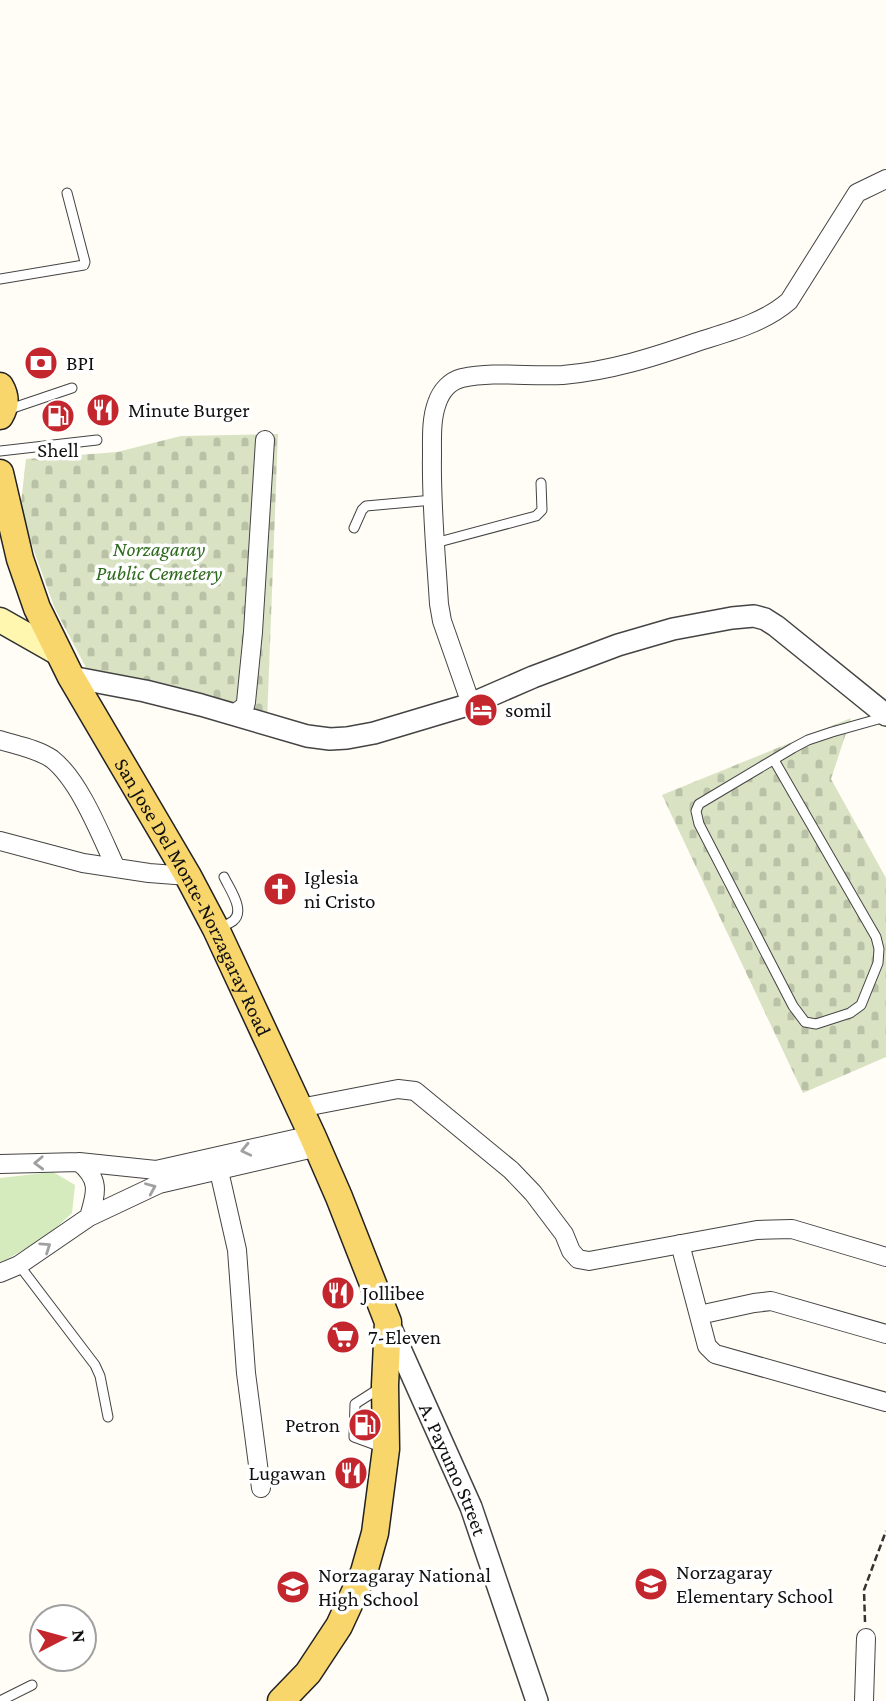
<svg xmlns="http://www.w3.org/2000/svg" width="886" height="1701" viewBox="0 0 886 1701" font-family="'Crimson Pro',serif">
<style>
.cemetery{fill:url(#cemetery-stones)}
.park{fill:#d5ebbd}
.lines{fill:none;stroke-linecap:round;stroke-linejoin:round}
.service-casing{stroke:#444;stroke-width:11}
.minor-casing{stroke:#444;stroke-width:20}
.tertiary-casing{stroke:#444;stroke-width:24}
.secondary-casing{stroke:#333;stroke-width:27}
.primary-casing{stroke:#222;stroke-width:29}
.path{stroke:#333;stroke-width:2.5;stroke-dasharray:7 3.5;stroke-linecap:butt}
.service{stroke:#fff;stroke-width:9}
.minor{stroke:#fff;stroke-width:18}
.tertiary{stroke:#fff;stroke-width:21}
.secondary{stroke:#fff6b0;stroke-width:24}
.primary{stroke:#f9d66b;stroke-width:26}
.oneway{stroke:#a0a0a0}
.labels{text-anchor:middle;stroke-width:7;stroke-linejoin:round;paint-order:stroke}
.poi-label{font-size:21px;fill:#111;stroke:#fff;text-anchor:start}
.park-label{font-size:21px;font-style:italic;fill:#2f6b1f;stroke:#fff}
.street-label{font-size:21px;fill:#111;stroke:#fff}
</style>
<defs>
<pattern id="cemetery-stones" width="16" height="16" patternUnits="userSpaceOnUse" patternTransform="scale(1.75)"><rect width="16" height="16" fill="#d9e3c4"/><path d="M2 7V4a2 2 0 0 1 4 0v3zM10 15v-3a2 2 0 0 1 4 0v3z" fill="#b9c2a7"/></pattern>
</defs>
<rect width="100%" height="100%" fill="#fffdf5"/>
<path class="cemetery" d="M278,434L267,722L91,677L55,609L20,512L26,459L117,452L181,436Z
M851,718L831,779L886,878V1057L803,1093L662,795Z"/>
<path class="park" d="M53,1172L75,1185L72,1213L46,1237L0,1263V1178Z"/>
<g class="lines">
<defs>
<path id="service" d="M0,279L84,265L85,262L67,193
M7,410L72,388
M0,451L97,440
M354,528L362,510L366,506L433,500
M435,543L536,516L542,510L541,483
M774,760L876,937L879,949L878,963L861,1005L850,1013L816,1024L805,1022L793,1006L699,824L696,811L699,804L793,748L808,740L832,732L885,717
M217,929C222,926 229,924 233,921C246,911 229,888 224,877
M19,1265L95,1365L100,1376L108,1417
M380,1388L355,1404L354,1437L384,1448
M0,1701L32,1685"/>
<path id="minor" d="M471,704L442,621L439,604C436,555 431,505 432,456C432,438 431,419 437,403C441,391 450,381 462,378C495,371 530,377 563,375C610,371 654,357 697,342C728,332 764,323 789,301L857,193L886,179
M234,714L245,706L246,702L253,632L265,440
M0,740C16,745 38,749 52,759C80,781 101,836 116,868
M0,841L83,863L149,873L188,876
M300,1108L398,1089L415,1091L511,1170L533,1193L564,1234L571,1251L578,1259L589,1261L757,1230L792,1229L886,1257
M79,1162C101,1180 96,1193 89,1217
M0,1164L79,1162L156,1170L312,1135
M219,1171L237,1250L246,1373L261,1488
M680,1244L707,1346L715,1354L886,1402
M0,1273L19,1265L89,1217L159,1184L318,1147
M699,1315L754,1303L771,1301L886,1334
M864,1701L866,1638"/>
<g id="tertiary">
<path d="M71,677L145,691L201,705L307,736L330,739L347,738L374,733L471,704L533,677L618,645L673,629L732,618L754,616L765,619L776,626L886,715"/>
<path id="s1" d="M389,1324L471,1507L537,1701"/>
</g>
<path id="secondary" d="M0,620L60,654"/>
<g id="primary">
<path d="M0,386C6,396 6,406 0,416"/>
<path id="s2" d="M0,473L20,559L37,608L71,677L188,876L216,929L312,1135L339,1197L388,1322L385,1385L386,1449L375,1533L364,1572L339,1626L308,1673L281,1701"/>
</g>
</defs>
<use href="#service" class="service-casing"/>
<use href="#minor" class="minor-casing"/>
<use href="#tertiary" class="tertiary-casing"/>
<use href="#secondary" class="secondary-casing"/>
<use href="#primary" class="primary-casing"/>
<path class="path" d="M865,1622L864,1590L886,1531"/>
<use href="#service" class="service"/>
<use href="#minor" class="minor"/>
<use href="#tertiary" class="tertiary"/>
<use href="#secondary" class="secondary"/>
<use href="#primary" class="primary"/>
</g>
<defs><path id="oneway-chevron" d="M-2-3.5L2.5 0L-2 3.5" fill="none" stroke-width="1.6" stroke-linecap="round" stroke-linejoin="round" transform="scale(1.75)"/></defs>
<g class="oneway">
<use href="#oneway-chevron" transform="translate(246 1150) rotate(167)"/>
<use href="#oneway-chevron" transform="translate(39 1163) rotate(178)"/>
<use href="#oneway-chevron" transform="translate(151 1188) rotate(-23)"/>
<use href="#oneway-chevron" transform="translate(46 1247) rotate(-34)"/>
</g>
<defs>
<symbol id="bank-disc" viewBox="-11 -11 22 22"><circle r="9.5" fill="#c4262e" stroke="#fff"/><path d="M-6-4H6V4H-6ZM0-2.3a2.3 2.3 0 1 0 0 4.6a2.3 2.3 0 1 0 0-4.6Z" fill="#fff"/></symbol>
<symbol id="restaurant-disc" viewBox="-11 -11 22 22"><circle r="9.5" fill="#c4262e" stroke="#fff"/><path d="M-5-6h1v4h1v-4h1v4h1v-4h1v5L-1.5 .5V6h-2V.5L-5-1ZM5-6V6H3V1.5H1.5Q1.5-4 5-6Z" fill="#fff"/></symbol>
<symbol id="fuel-disc" viewBox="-11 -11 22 22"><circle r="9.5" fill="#c4262e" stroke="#fff"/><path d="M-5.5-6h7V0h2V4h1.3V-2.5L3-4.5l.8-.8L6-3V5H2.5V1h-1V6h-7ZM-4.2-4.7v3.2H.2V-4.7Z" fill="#fff"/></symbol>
<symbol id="hotel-disc" viewBox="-11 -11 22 22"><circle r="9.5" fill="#c4262e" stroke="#fff"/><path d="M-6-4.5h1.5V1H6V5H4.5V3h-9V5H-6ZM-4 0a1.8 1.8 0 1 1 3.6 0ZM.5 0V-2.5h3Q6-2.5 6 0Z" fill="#fff"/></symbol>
<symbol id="church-disc" viewBox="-11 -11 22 22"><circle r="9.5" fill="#c4262e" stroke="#fff"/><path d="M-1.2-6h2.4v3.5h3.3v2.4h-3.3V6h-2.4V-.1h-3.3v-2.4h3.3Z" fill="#fff"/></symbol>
<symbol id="supermarket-disc" viewBox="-11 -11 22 22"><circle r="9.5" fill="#c4262e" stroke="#fff"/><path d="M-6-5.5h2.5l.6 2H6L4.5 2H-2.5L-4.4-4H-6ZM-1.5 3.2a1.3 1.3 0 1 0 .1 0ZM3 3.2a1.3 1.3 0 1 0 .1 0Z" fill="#fff"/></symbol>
<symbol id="school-disc" viewBox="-11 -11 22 22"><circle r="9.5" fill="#c4262e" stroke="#fff"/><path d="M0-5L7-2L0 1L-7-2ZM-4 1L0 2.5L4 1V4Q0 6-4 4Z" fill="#fff"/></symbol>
</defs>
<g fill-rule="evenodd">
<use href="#bank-disc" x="22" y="344" width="38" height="38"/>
<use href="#restaurant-disc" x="84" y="391" width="38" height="38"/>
<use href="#fuel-disc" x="39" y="397" width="38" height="38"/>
<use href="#hotel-disc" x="462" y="691" width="38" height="38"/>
<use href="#church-disc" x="261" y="870" width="38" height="38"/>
<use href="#restaurant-disc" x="319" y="1274" width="38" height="38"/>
<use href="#supermarket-disc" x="324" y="1318" width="38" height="38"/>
<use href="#fuel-disc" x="346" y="1406" width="38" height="38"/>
<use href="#restaurant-disc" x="332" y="1454" width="38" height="38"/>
<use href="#school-disc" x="632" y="1565" width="38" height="38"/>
<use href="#school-disc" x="274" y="1568" width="38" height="38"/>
</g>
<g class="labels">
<g class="poi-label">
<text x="66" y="370">BPI</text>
<text x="128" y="417">Minute Burger</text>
<text x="58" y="457" text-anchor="middle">Shell</text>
<text x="505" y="717">somil</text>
<text x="304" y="884">Iglesia<tspan x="304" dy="24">ni Cristo</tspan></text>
<text x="362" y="1300">Jollibee</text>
<text x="368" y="1344">7-Eleven</text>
<text x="340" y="1432" text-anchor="end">Petron</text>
<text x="326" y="1480" text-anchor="end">Lugawan</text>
<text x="676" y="1579">Norzagaray<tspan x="676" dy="24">Elementary School</tspan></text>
<text x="318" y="1582">Norzagaray National<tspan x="318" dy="24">High School</tspan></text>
</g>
<g class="park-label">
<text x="159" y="556">Norzagaray<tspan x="159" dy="24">Public Cemetery</tspan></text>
</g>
<g class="street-label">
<text dy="7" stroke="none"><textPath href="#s2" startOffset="469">San Jose Del Monte-Norzagaray Road</textPath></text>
<text dy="7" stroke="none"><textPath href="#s1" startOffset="159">A. Payumo Street</textPath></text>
</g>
</g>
<g transform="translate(63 1638) rotate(84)"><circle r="33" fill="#ffffff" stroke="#a0a0a0" stroke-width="2"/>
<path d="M0-5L12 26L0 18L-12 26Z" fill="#c4262e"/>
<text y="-10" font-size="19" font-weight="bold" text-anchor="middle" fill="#111111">N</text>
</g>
</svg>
